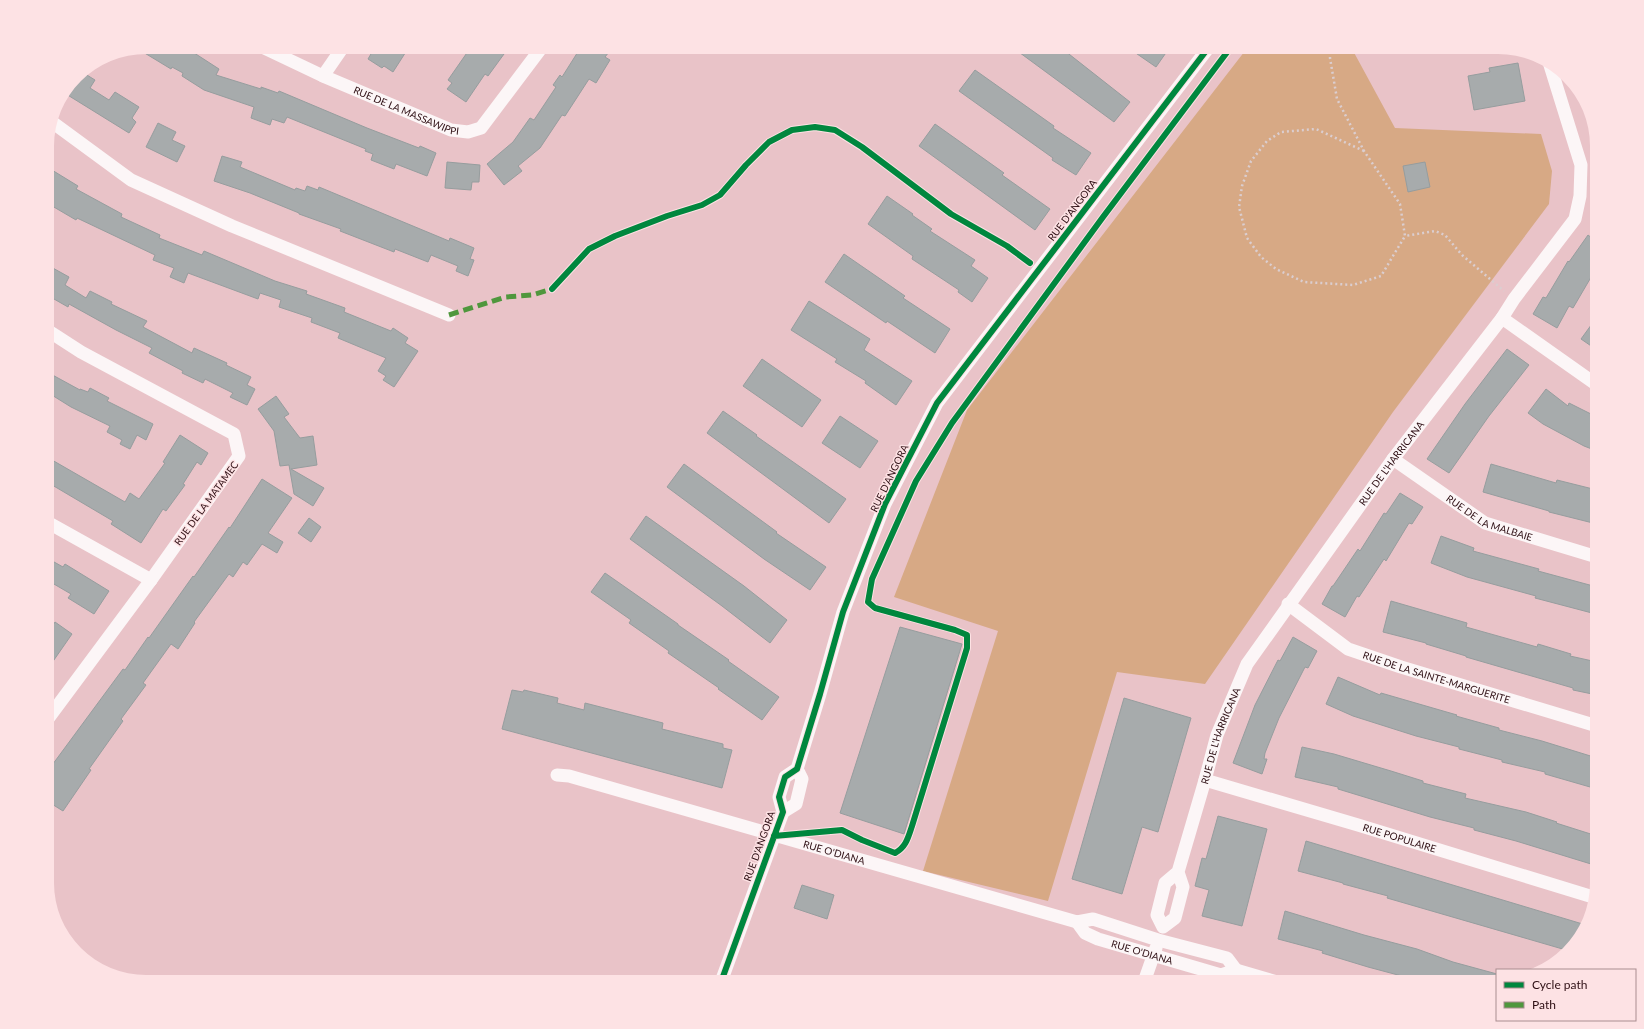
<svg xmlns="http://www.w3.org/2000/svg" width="1644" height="1029" viewBox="0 0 1644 1029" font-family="Lato,sans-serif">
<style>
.green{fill:#d7a985}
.building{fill:#a7abac;stroke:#969d9e}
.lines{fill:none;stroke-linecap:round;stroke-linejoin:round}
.path{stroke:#dbced0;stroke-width:2.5;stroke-dasharray:2 3;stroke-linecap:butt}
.minor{stroke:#fcf6f7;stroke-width:13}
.quiet{stroke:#4f973d;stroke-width:5;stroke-dasharray:10 5;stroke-linecap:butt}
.cycleway-casing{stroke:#fde2e4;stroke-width:8}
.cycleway{stroke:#00873e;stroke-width:6}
.labels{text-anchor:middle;stroke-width:3;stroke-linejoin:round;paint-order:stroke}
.street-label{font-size:10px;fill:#2d0e13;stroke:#fde2e4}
</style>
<rect width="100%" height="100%" fill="#e9c3c8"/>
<path class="green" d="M1248,47H1351L1395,128L1541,134L1552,171L1549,204L1393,412L1205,684L1117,672L1048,901L923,871L998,631L894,597L967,410Z"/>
<path class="building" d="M146,47H185L219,69L216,75L261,89V87L278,93L279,91L367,128L419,148L420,146L436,153L427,176L396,164L394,169L371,160L373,154L365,151L366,149L287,117L284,123L272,119L270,125L251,118L254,107L204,90L182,76L183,73L172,67L171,69L138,49Z
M375,47H409L393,72L384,66L382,68L368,59Z
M471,47H494L504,54L488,76L485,74L466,102L447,89L452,83L448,80Z
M581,47H613L605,57L610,60L596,83L589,79L565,116L562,115L540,148L518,166L522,171L504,185L487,164L513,142L530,118L534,120L556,87L553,85L560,75L562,77Z
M1012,47H1060L1130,102L1114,122Z
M1127,47H1170L1156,67Z
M1518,63L1525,101L1474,110L1468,76L1490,72L1489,68Z
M975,70L1054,126L1053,128L1091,153L1076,175L1052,160L1053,158L959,91Z
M82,72L95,80L90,88L109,100L115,92L139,107L132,118L136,122L129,133L66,94L77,75Z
M158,123L176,132L172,140L185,146L177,162L146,147Z
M935,124L1004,173L1002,175L1050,209L1035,230L919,146Z
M222,156L242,162L240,167L295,190L296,188L305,191L307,186L318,190L319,187L449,241L450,238L474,248L470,259L474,260L468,276L456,271L458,266L431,255L428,262L395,249L394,252L340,231L341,229L299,214V213L250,193L214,181Z
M447,162L480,165L479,182H472L471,190L445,188Z
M1425,162L1430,187L1408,192L1403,166Z
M47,167L78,186L76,189L122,214L121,217L160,235L159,238L202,255L204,251L275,281L307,291L306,294L345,308L344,312L391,331L393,328L408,338L405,343L418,351L394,387L383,380L386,376L378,371L386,358L338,338L340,333L311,322L312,318L279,307L281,300L260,293L258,299L188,273L184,283L170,277L174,268L153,260L155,255L77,218L76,220L47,203Z
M887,196L913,214L912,215L932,229L930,231L975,260L971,266L988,278L972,302L958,292L959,290L912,259L913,256L868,224Z
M1588,235L1597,242V267L1573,308L1569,306L1557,328L1533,314L1543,297L1546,298L1568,261L1569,262Z
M844,254L905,296L903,298L950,329L935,353L887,321L886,323L825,282Z
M51,267L69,277L65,285L86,298L90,291L112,302L111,304L147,321L143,327L192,353L194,348L227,363L226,365L251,377L247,385L255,389L247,405L230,397L233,393L205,379L203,383L182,373L183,371L149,353L152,348L116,330L69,304L68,307L47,295V273Z
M809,301L870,339L864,350L912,381L896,405L865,383L866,381L835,362L837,359L791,330Z
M1597,317V350L1581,339Z
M1507,349L1529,365L1489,416L1449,473L1427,459L1465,404Z
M762,359L821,400L802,427L743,386Z
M47,372L80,390V389L88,392L90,388L109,398L107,401L153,424L146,440L137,435L130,449L120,444L122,440L107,432L110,426L71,407L47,392Z
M1546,389L1568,406L1569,403L1597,417V451L1584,446L1543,424L1528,413Z
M276,396L289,414L284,417L300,438L313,436L317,465L291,469L324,488L313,506L294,494L289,465L280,466L274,431L258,409Z
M723,411L757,435L756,436L846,499L829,523L707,433Z
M840,416L878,441L860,468L822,443Z
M180,435L208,453L201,465L197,462L183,484L185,485L166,511L163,509L141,543L111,524L113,521L47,482V468L52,460L125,502L130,493L139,499L165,463L163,462Z
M684,464L777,532L776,533L826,567L810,590L764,559L667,487Z
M1491,464L1556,483L1557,480L1597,490V524L1549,512V511L1483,492Z
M262,479L292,498L268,533L283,542L277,553L262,544L247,565L243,562L233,577L229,574L194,622L195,623L178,649L171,644L143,683L146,685L121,719L123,721L89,769L91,770L63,811L47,801V772L123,669L125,670L148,637L149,638L193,576L194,577L229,527L230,528Z
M1400,493L1423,507L1412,524L1409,523L1386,561L1384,559L1359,597L1357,596L1345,617L1322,604L1332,586H1333L1358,549L1360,551L1384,513L1386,514Z
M646,516L744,586L787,620L770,643L722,606L630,539Z
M309,518L321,527L311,542L298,533Z
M1441,536L1474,548L1473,551L1539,569L1538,571L1597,587V595L1592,613L1535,598L1536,596L1467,577L1431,563Z
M47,558L63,567L65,564L109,591L94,614L68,598L71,594L47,580Z
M605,573L678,624V625L729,660L728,661L779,697L762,720L718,689L719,688L668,653L669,651L629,623L631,620L591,592Z
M1391,601L1467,623L1466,627L1537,647L1538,644L1571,654L1570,656L1597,662V695L1573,690V688L1466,657V656L1426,644V643L1383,632Z
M55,622L72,634L47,670V634Z
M900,627L962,644L904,834L840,813Z
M1293,637L1317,651L1308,668L1305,667L1279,718L1265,753L1264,759H1267L1262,774L1233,763L1255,705L1278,660L1280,661Z
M1338,677L1380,695L1381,693L1457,715L1456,716L1499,728V730L1542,741L1597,758V789L1545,774V772L1502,762V760L1459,749V747L1416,736L1353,716L1326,704Z
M512,690L523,692L524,690L558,698L557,703L584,710L585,703L663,723L662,729L723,744V748L732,750L722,788L502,729Z
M1124,698L1191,718L1158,832L1142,827L1122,894L1072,879Z
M1302,747L1334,754L1391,771L1423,781V783L1466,794L1465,798L1526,812L1557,822L1556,823L1597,836V844L1591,864L1516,841L1474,830V828L1430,817L1338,789V787L1295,777Z
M1218,816L1267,829L1242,926L1202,916L1209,890L1195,886L1202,858L1206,859Z
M1306,841L1586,925L1584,933L1566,950L1387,898L1388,896L1343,884V883L1298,871Z
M802,885L834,895L827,919L794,908Z
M1285,911L1364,935L1417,949L1453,962L1497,974V982H1412L1413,979L1368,967L1322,953L1323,951L1278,939Z"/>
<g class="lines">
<path class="path" d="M1330,47V58L1337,99L1364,151L1400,204L1405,236L1435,231L1445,235L1462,255L1504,291
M1364,151L1316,129L1281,132L1267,141L1251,161L1242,186L1239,207L1247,238L1261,257L1276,269L1304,282L1353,285L1381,276L1405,236"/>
<g class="minor">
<path id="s1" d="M262,47L323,76L451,130L468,132L481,128L542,47"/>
<path d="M323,76L343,47"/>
<path d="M52,122L131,180L232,226L449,315"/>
<path d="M1502,318L1597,385"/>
<path d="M47,330L81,352L234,434L239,456L151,580L47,720"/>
<path id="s2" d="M1393,459L1485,523L1597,557"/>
<path d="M47,522L151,580"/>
<path id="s3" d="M1288,604L1348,649L1401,667L1597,726"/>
<path id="s4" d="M557,775L569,776L1077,922L1093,919L1158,940L1227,958L1236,970"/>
<path id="s5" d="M1205,780L1358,825L1593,897"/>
<path d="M783,812L796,804L802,779L797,769"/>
<path id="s6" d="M1178,872L1183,887L1175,918L1163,927L1157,915L1165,883L1178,872L1205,780L1217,735L1247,664L1393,459L1502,318L1514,299L1575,219L1580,196L1581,165L1549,62"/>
<path id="s7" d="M1077,922L1085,933L1098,939L1221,975L1236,970L1277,982"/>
<path d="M721,982L783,812L779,797L785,777L797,769L820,694L843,612L885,504L937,403L1209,47"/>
<path d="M1144,982L1156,948"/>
</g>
<path class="quiet" d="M449,315L506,297L532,295L552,289"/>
<defs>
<path id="cycleway" d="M552,289L589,249L615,236L667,216L702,205L720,195L746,165L769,142L792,130L815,127L835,130L862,147L951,214L1007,246L1030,263
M774,836L842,830L862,840L895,853C906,847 908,838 912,826L967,648V635L955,630L875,608L868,602L872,579L916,481L952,423L1103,217L1231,47
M721,982L783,812L779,797L785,777L797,769L820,694L843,612L885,504L937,403L1209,47"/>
</defs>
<use href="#cycleway" class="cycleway-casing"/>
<use href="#cycleway" class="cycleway"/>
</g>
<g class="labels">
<g class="street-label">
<text dy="4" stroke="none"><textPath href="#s1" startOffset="158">RUE DE LA MASSAWIPPI</textPath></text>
<text transform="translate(1072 210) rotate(-53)" y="4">RUE D'ANGORA</text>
<text dy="4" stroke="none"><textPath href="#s6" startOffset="593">RUE DE L'HARRICANA</textPath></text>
<text transform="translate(889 478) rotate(-64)" y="4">RUE D'ANGORA</text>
<text transform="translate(206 503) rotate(-54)" y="4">RUE DE LA MATAMEC</text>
<text dy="4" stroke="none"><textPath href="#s2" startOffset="114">RUE DE LA MALBAIE</textPath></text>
<text dy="4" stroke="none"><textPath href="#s3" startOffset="168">RUE DE LA SAINTE-MARGUERITE</textPath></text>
<text dy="4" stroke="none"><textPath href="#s6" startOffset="269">RUE DE L'HARRICANA</textPath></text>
<text dy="4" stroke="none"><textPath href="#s5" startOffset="203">RUE POPULAIRE</textPath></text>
<text transform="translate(759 846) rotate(-70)" y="4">RUE D'ANGORA</text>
<text dy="4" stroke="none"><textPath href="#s4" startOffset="288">RUE O'DIANA</textPath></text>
<text dy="4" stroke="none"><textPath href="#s7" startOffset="74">RUE O'DIANA</textPath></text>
</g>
</g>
<path d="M0 0H1644V1029H0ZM146 54H1498A92 92 0 0 1 1590 146V883A92 92 0 0 1 1498 975H146A92 92 0 0 1 54 883V146A92 92 0 0 1 146 54Z" fill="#fde2e4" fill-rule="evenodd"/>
<rect x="1496" y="969" width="140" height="52" fill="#fde2e4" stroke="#aa8d90"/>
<rect x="1504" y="982" width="20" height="6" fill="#00873e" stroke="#aa8d90"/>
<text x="1532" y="989" font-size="12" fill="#2d0e13">Cycle path</text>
<rect x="1504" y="1002" width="20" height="6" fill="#4f973d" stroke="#aa8d90"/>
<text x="1532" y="1009" font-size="12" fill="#2d0e13">Path</text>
</svg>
